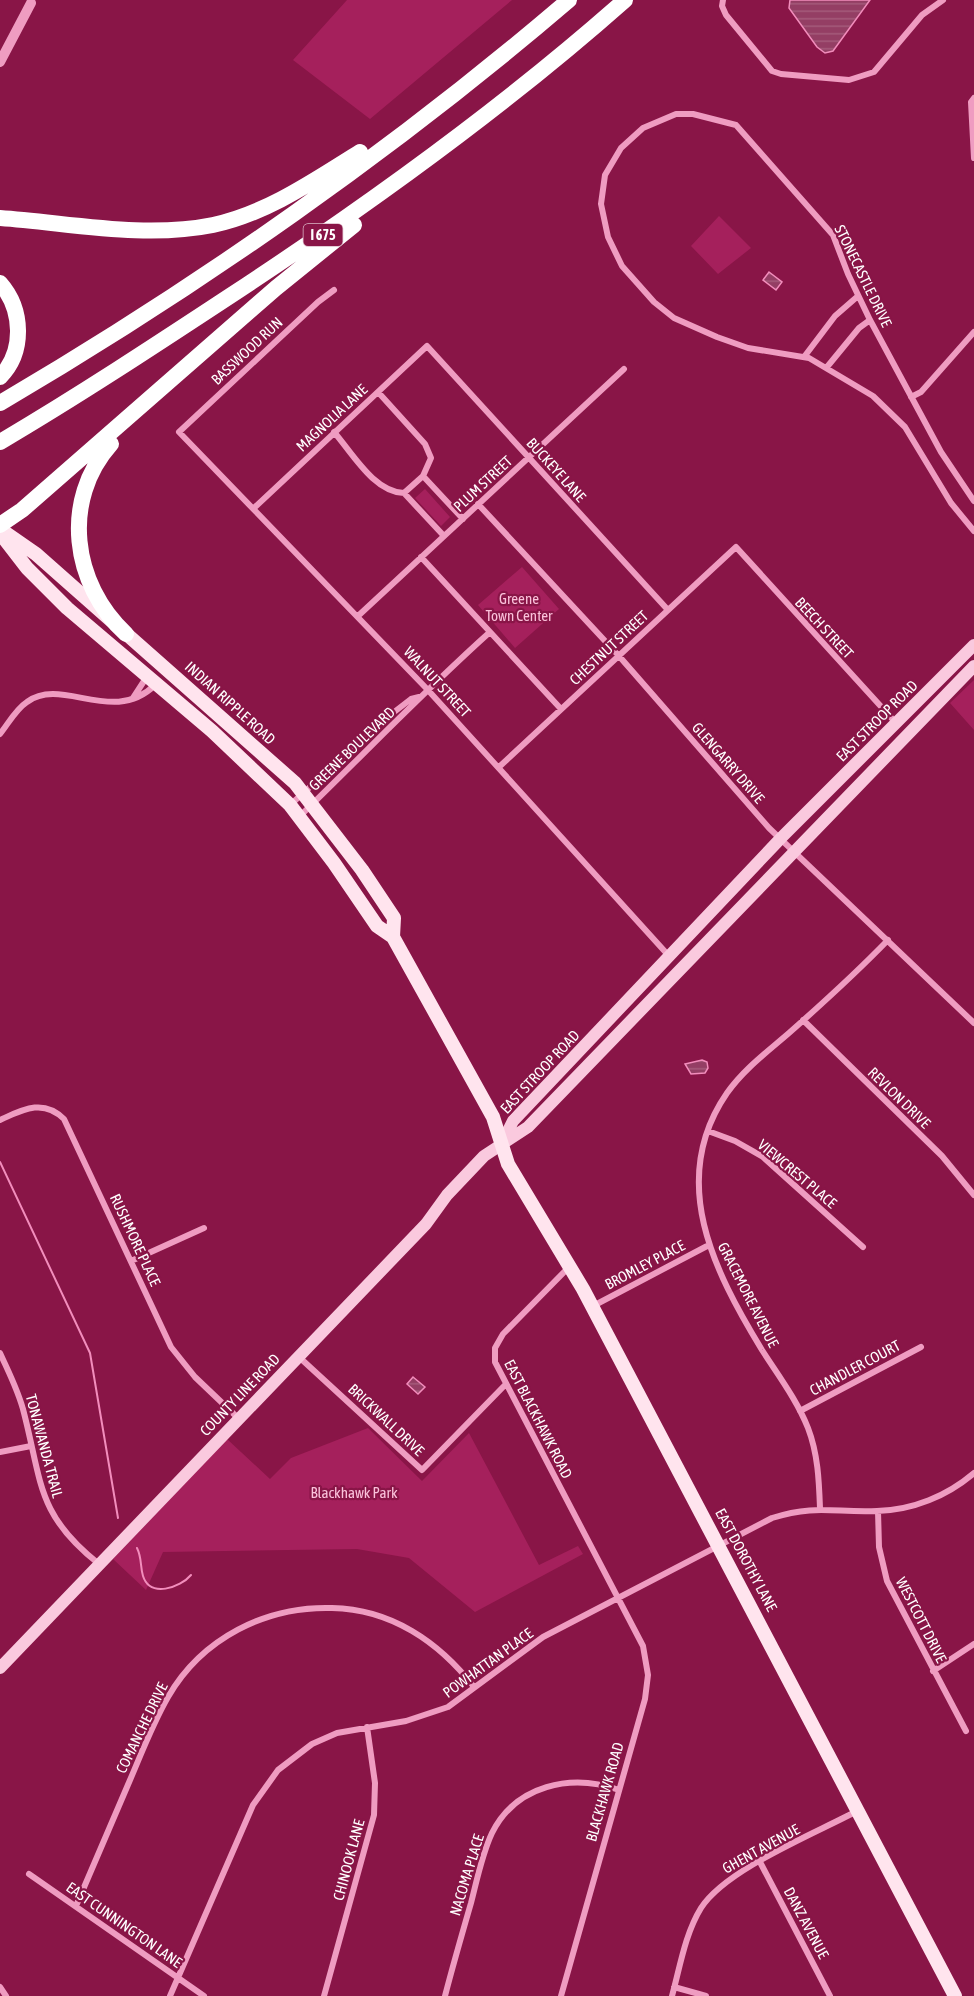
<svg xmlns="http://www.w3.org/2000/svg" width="974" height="1996" viewBox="0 0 974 1996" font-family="'Asap Condensed',sans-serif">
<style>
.green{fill:#a5205c}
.water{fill:url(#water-rules);stroke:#f28dbc;stroke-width:1.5}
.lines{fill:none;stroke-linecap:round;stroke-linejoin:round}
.stream{stroke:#f28dbc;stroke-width:2}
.minor{stroke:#ef9cc1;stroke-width:6}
.tertiary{stroke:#ef9cc1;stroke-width:10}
.secondary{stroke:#fac9de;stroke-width:12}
.primary{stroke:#ffe4ee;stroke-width:14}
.motorway{stroke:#fff;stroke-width:16}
.labels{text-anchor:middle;stroke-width:4.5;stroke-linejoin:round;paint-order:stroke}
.shield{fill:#891547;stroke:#dcb9c8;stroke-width:1.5}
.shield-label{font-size:14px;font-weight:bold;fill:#fff}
.street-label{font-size:15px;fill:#fff;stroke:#891547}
.park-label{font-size:15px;fill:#fbc2db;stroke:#891547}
</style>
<defs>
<pattern id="water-rules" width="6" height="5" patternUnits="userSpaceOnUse" patternTransform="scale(1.5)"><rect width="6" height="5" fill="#943e64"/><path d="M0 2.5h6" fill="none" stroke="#a45b7b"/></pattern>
</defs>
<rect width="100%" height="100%" fill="#891547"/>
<path class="green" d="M347,0H512L370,119L293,60Z
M719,216L751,248L718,274L691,246Z
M425,489L450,517L441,526L415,498Z
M522,567L559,609L515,648L478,605Z
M974,680V730L950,703Z
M368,1428L422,1481L469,1433L539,1565L578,1546L583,1554L475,1612L409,1558L357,1549L163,1552L146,1590L113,1559L227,1439L270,1479L291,1458Z"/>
<path class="water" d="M790,0H870L833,51L825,53L817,47L789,8Z
M769,272L782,282L776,290L763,280Z
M702,1060L707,1062L708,1068L705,1073L691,1074L685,1064Z
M413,1377L425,1387L418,1394L407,1384Z"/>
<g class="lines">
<path class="stream" d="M0,1162L90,1353L118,1518
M137,1548C142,1558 140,1566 143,1576C150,1598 180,1588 191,1575"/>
<path class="minor" d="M723,0L722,6L726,15L772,71L781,74L849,80L874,72L922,15L943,0
M974,98L971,102L974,158
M334,290L318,302L179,432L427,689L669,956
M804,357L835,316L858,296
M827,367L859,328L870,320
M911,397L921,392L974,332
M334,432C353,454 374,492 404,493L423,476L431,458L425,444L378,392
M423,476L463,519
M404,493L444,536
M974,501L941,452L870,320L848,274L833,235L736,125L693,114H676L643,128L621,148L605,175L601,204L608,237L622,266L654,302L674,318L717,337L748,348L809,358L873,396L905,427L951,503L974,531
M478,504L619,656L769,828L974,1023
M254,508L427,346L668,610
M421,557L561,709
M358,616L624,369
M133,698L146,678
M0,734C8,724 16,709 27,702C62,676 113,726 155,685
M499,767L736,547L896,723
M290,805L389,716L411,699L419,697
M300,816C363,755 424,691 490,632
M803,1020L942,1156L974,1195
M0,1120C22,1110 43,1098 64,1119L171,1347L195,1377L238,1418
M708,1131L735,1141L763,1157L863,1247
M131,1261L204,1228
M593,1306L709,1245
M0,1353C9,1373 19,1392 24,1413C42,1483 37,1515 99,1564
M299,1357L422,1470L505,1385
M800,1411L921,1347
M0,1452L31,1446
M820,1508C819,1481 818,1454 808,1428C797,1400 778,1375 762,1350C714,1271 667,1180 727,1093C744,1069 767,1052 789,1033C823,1003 856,973 888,940
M878,1511L879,1547L887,1581L966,1731
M933,1671L974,1644
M760,1862L830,1996
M29,1874L204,1996
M76,1906C94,1864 112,1822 130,1780C142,1752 153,1723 168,1697C202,1638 266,1606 332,1608C391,1609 439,1642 474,1687
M0,1987L6,1996
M674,1987L706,1996
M170,1996L253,1805L278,1770L312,1744L337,1733L406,1721L448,1707L543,1637L772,1518C816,1504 835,1513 877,1511C913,1510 947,1496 974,1473
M324,1996L374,1815L375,1783L367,1727
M445,1996C453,1965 462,1934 471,1903C477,1880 482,1854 492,1833C516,1785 571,1773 619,1790
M561,1996L645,1699L648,1675L643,1646L495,1362V1348L503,1334L570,1266
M672,1996C680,1967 685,1934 701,1908C726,1869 814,1834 857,1811"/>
<path class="tertiary" d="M0,62L31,3"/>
<path class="secondary" d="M502,1143L513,1121L781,838L974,645
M0,1668L426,1224L447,1195L484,1156L528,1127L974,666"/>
<path class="primary" d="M0,529L36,554L295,783L362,870L394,918L393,937
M0,533L27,568L67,608L212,731L290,805L334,863L377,926L393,937L493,1117L508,1164L583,1289L955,1996"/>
<path class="motorway" d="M0,218C70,223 144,239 213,225C266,214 315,180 360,152
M0,283C23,309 25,352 0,377
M0,403C198,287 395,149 569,0
M0,442C78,396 154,346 230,296C367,206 502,109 625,0
M111,444C61,500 72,584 126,634
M0,525L22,510L276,288L354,225"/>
</g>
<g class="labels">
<rect class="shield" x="303.5" y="224" width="39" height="22" rx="4.5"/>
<g class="shield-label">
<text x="323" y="240">I 675</text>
</g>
<g class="street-label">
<text transform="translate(863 276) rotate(64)" y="5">STONECASTLE DRIVE</text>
<text transform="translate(247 351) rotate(-43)" y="5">BASSWOOD RUN</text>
<text transform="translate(332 418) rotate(-43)" y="5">MAGNOLIA LANE</text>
<text transform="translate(556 470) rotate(48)" y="5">BUCKEYE LANE</text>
<text transform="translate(483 484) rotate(-43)" y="5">PLUM STREET</text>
<text transform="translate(824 628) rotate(47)" y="5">BEECH STREET</text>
<text transform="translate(609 648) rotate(-43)" y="5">CHESTNUT STREET</text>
<text transform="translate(437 682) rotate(47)" y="5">WALNUT STREET</text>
<text transform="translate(230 703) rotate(42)" y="5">INDIAN RIPPLE ROAD</text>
<text transform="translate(877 721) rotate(-45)" y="5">EAST STROOP ROAD</text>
<text transform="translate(352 749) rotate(-44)" y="5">GREENE BOULEVARD</text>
<text transform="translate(728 763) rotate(49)" y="5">GLENGARRY DRIVE</text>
<text transform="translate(540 1072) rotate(-47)" y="5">EAST STROOP ROAD</text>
<text transform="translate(899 1098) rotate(44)" y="5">REVLON DRIVE</text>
<text transform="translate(797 1174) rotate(40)" y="5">VIEWCREST PLACE</text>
<text transform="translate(135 1240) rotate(65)" y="5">RUSHMORE PLACE</text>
<text transform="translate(645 1265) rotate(-28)" y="5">BROMLEY PLACE</text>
<text transform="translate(748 1295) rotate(63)" y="5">GRACEMORE AVENUE</text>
<text transform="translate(855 1368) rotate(-28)" y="5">CHANDLER COURT</text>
<text transform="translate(240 1395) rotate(-46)" y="5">COUNTY LINE ROAD</text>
<text transform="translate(538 1419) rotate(63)" y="5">EAST BLACKHAWK ROAD</text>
<text transform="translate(386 1420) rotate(43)" y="5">BRICKWALL DRIVE</text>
<text transform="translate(44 1446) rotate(75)" y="5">TONAWANDA TRAIL</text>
<text transform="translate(746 1560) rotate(62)" y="5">EAST DOROTHY LANE</text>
<text transform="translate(921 1620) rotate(63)" y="5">WESTCOTT DRIVE</text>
<text transform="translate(488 1663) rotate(-36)" y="5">POWHATTAN PLACE</text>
<text transform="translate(142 1728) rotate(-64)" y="5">COMANCHE DRIVE</text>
<text transform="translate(605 1792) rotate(-74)" y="5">BLACKHAWK ROAD</text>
<text transform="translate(761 1849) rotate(-29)" y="5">GHENT AVENUE</text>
<text transform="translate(349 1860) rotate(-75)" y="5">CHINOOK LANE</text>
<text transform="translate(467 1875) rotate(-73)" y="5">NACOMA PLACE</text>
<text transform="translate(806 1923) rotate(62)" y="5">DANZ AVENUE</text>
<text transform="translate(124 1925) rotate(35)" y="5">EAST CUNNINGTON LANE</text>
</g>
<g class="park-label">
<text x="519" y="604">Greene<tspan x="519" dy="17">Town Center</tspan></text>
<text x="354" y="1498">Blackhawk Park</text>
</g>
</g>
</svg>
